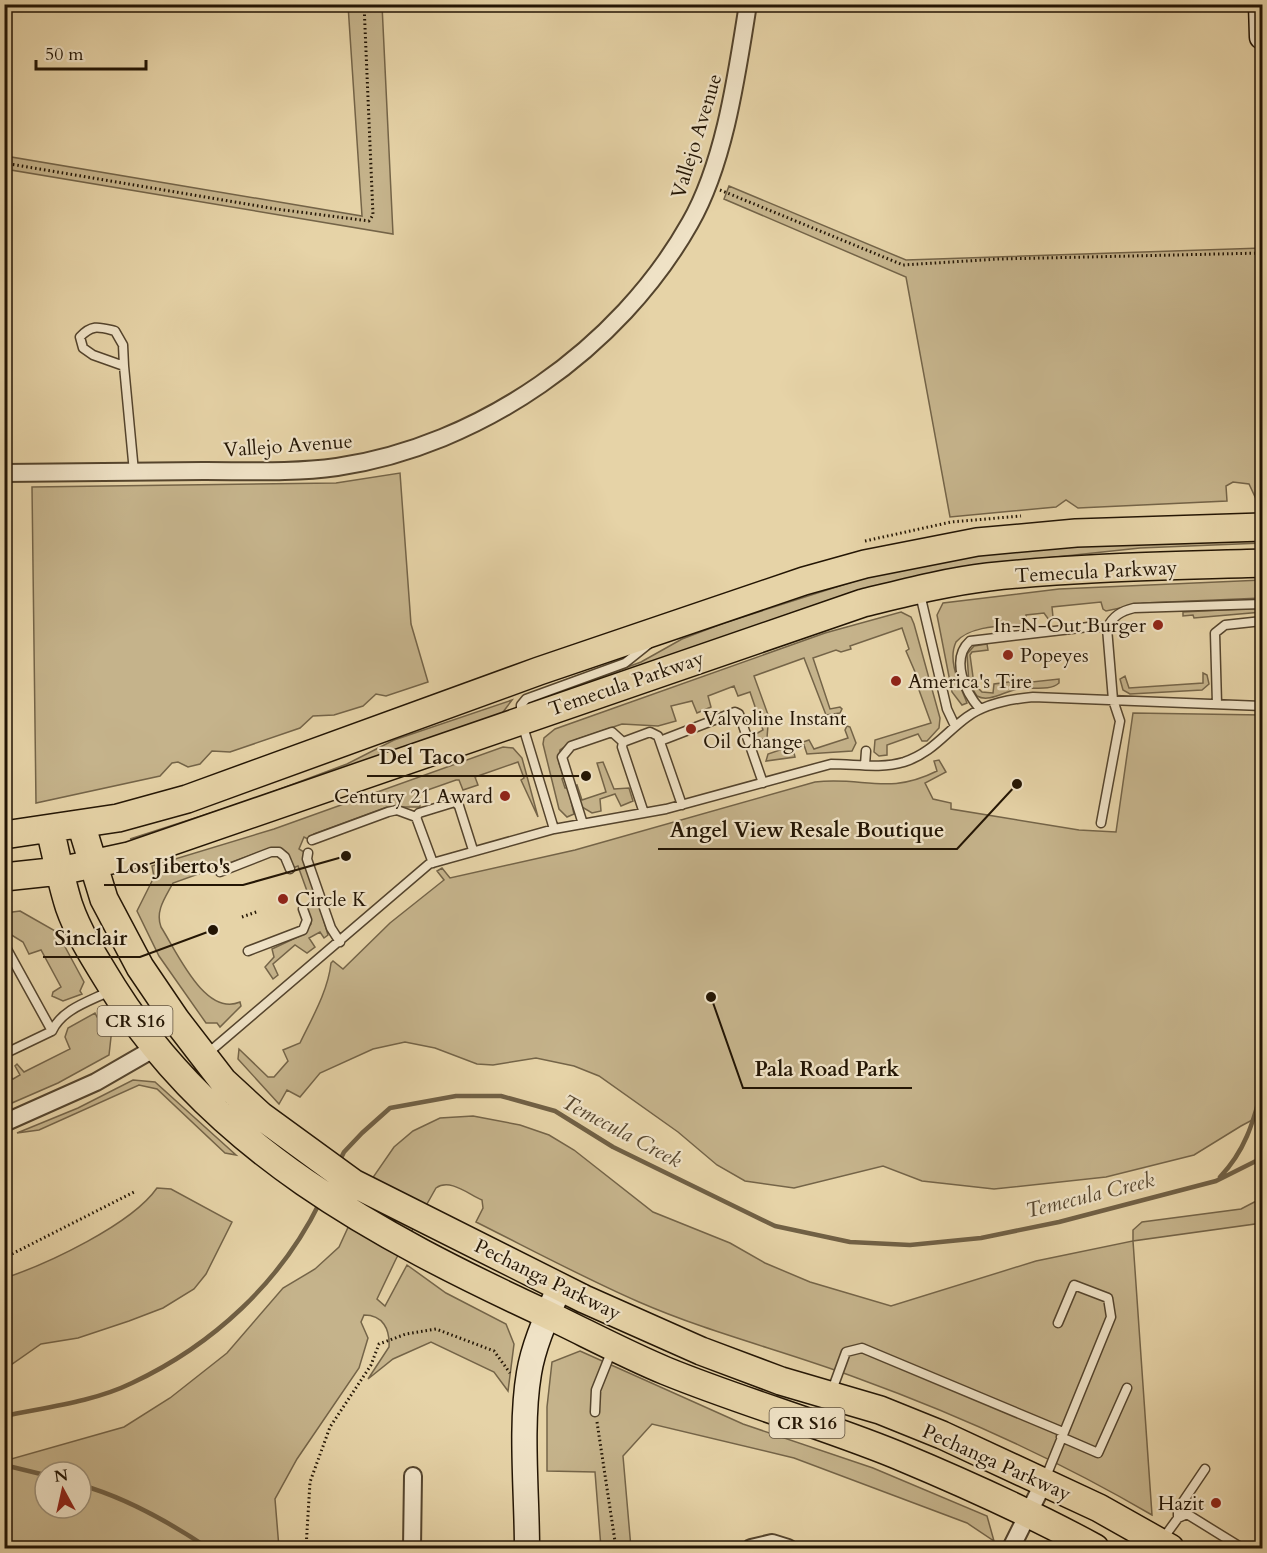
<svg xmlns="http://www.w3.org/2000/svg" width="1267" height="1553" viewBox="0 0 1267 1553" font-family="Cardo,serif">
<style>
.green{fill:#c5b38b;stroke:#746448;stroke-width:1.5;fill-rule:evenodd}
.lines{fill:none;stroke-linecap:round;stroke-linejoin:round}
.stream{stroke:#706045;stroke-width:4.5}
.lane-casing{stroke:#54442d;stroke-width:11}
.street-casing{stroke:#54442d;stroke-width:20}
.secondary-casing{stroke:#231504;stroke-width:27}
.primary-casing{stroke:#231504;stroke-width:30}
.path{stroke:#231504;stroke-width:3;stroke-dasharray:1.5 3;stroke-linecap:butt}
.lane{stroke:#efe2c6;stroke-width:8}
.street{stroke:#efe2c6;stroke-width:16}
.secondary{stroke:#efe2c6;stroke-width:24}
.primary{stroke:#e6d3a7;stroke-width:27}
.poi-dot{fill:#8f2418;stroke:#efe2c6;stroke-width:2}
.labels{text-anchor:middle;stroke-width:4.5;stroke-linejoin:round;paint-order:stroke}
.shield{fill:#efe2c6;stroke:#60523e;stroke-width:1.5}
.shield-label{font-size:18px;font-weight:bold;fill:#231504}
.street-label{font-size:20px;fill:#231504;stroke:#efe2c6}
.poi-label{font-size:20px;fill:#231504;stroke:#efe2c6;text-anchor:start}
.water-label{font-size:21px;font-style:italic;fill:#57472f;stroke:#efe2c6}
.leader{fill:none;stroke:#231504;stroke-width:2}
.callout-dot{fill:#231504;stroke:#efe2c6;stroke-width:2}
.callout-label{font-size:21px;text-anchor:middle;font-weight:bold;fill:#231504;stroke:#efe2c6;stroke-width:4.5;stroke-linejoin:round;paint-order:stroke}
</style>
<rect width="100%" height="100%" fill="#e6d3a7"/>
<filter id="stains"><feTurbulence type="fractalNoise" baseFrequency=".00333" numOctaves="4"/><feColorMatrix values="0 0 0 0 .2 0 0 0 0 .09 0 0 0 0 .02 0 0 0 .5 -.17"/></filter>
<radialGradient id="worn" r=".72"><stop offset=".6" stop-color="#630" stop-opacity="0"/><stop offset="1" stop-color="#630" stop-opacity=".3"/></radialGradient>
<path class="green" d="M348,5H382L393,234L5,169V156L362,216Z
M729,186L906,260L1262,248V501H1257L1249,484L1233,482L1226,486L1227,501L1078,508L1066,500L1056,507L950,517L906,277L724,199Z
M400,473L411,624L428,682L386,696L376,694L363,706L334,715L313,716L300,728L230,752L212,751L200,764L188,767L178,762L172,763L160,776L36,803L32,487L336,483Z
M1262,539V543L1140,548L999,563L853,592L531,703L641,662L682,639L724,623L880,573L941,561L1035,548Z
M1262,580V598L1144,603L1106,611L1103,609L1101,602L1052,607L1053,617L1049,620L1044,613L1026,615V624C1005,626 970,625 956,642C947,661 960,685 967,703L962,705L952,692L937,615L943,603L1059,589Z
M1262,608V612L1194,618L1193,615L1183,616V612Z
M901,612L911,617L914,624L940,718L939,728L927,741H922L918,734L887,745V755L879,756L874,752L875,740L931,723L919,690L922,688L906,651L909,649L902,628L850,646L851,649L841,652L836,650L813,658L830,709L840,707L842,709L840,713L826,715L804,658L754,676L771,723L768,725L767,738L755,741L754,735L763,730L750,692L738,696L734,686L708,696L711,707L697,713L692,701L671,706L676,721L658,726L622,724L575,740L560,750L559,763L564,778L562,779L565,788H568L574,814L567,817L559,809L543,744L544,738L555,729L825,633Z
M987,644L988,650L972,652L970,655L974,684L982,692L993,693L994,684L1031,679L1032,682L1059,679V683C1049,692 1030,686 1018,689C1005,691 989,703 977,696L969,684L967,654L974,646Z
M1203,673L1207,675L1209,684L1202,690L1130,694L1123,690L1120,679L1125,676L1129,688L1203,683Z
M512,700L500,716L171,830L130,839L251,800L347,764L394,740Z
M1133,713L1262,715V1119H1254L1241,1126L1194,1155L1106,1177L994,1189L922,1181L883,1166L794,1188L745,1181L717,1165L678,1132L599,1076L574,1066L536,1058L493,1065L477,1064L435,1048L405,1042L373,1049L320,1073L300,1097L287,1090L279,1104L238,1059L239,1049L268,1077H274L288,1061L283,1050L300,1043C312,1018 328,991 331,963L333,961L343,969L390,923L444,880L437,871L442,868L450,878L575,850L815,782C863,776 887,796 937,771L934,761L939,760L946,772L925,783L933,799L951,803V809L1079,830L1116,832Z
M847,726L850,727L856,743L852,751L807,754L804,745L793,749L795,757L766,761L768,754L809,740L814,749L848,738L845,730Z
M503,747L513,748L522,758L538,817L521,780L524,778L518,762L475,777L478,785L463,790L459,780H456L419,793L420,807H387L314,834L308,839L304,837L299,849L304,852L328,935L324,938L320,932L309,938L315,947L307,953L295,945L273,964L278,975L273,979L265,967L274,957L272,949L300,936L311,924L307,908L312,905L298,866L293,868L286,852L271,848L173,883C165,898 155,911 161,927C177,952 205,1017 240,1002L241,1006L220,1027L217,1023H206L159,956L137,911L154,877L152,866L274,829Z
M603,762L614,789L629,788L633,801L621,806L615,794L600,799L601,811L592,813L582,807L574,786L577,785L582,800L606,792L597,763Z
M20,911L57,932L84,982L80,991L82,994L63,1001L52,996L53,992L61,987L41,950L29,954L23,942L5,931V913Z
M95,1013L97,1017H105L112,1028L109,1055L58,1083L5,1106V1073L13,1079L20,1075L15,1066L17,1064L24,1072L70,1049L65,1037L68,1028Z
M133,1080L155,1082L236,1155L225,1153L157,1089L139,1085L39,1130L17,1133L78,1108Z
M473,1116L520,1125L549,1135L574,1150L653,1212L730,1243L765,1263L810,1282L891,1306L1036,1261L1133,1241V1230L1142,1222L1241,1209L1262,1198V1223L1133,1241L1152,1515C1058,1460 959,1415 857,1378C785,1351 710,1333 639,1302C584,1278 530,1249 476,1222L483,1208L482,1200C468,1194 450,1178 436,1188L396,1259L377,1299L385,1306L407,1265L446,1293L506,1324L514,1344L508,1391L494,1372L431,1342L393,1359L368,1379L389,1347C390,1329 383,1315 364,1315L361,1322L368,1338L359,1368L297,1459L275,1499L279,1548H5L4,1461L124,1427L170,1398L227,1353L283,1288L315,1269L339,1247L367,1186L394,1147L413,1131L440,1118ZM45,1472H81V1508H45Z
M157,1188L171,1189L232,1222L206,1274L194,1289L163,1308L129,1321L78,1338L41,1344L5,1369V1278C47,1264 131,1225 157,1188Z
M580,1351L743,1424L873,1468L987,1516L994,1541L967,1523L794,1458L652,1424L623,1456L631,1548H601L595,1472L547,1471V1407L552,1362Z"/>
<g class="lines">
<path class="stream" d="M339,1162L344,1152L362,1133L390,1108L456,1096H501L555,1111L613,1147L775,1226L850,1242L910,1245L981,1238L1059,1222L1216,1181L1262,1158
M1220,1177C1245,1151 1253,1123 1262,1089
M4,1416C47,1407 93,1402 132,1383C213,1345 281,1282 320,1202
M4,1465L45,1475
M81,1485C127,1498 169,1522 208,1548"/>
<defs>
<path id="lane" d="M124,366L123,345L115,331C99,327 92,324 80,337L83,348L93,355L124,366L134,472
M920,594L947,709L955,726
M1217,704L1215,633L1225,625L1262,621
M980,709C965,692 950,659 970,641L1097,626L1107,628
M660,741L735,712L739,714L763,783
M865,765L866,751
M644,813L622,747L623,742L650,732L658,736L682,805
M1101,823L1120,721L1113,700L1107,628C1113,616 1121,611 1134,608L1262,604
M583,824L562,757L571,746L612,732L623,742
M554,829L521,720V705L526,699L625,663L650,643
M312,840L388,812L397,810L416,817
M308,853L307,859L331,928L340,942
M433,863L416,817L419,813L455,802L459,806L473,850
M220,872L271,852H279L285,857L290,869
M4,944L52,1031
M248,951L303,930L307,920L303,909
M208,1053L429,864L554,829L666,809L831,764C856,764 880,769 904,762C932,753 945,733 967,717C986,703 1011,699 1033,697L1262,706
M4,1054L52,1031C62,1009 90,1001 110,991
M831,1393L846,1352L862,1348L1063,1432
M595,1412L596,1390L612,1350
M1061,1437L1098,1453L1127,1388
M1045,1479L1111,1317L1108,1298L1074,1285L1058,1323
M1178,1518V1509L1205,1469
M1162,1540L1178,1518L1187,1514L1242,1548"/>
<path id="street" d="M4,473C72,472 139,472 206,471C249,471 294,473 337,467C480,446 619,349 690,223C725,162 737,73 748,4
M4,1123L96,1082L155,1048
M412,1548L413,1476
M751,1548L772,1543L788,1548
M1011,1548L1044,1482"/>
<path id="secondary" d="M1261,4L1262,37
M527,1548C527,1494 520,1426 529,1373C534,1343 548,1314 560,1286"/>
<path id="primary" d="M81,824L104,899L140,967L176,1020L223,1081L261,1116L353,1183L584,1299L701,1351L781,1381L880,1410L942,1435L1099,1508L1170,1548
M50,829C56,854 61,881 69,906C79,935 97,962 113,988C214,1149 378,1236 546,1314C586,1333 625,1354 666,1371C742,1402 821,1424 897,1455C964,1483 1031,1513 1095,1548
M4,835L118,818L187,799L539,671L804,581L865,564L977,542L1076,533L1262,527
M4,877L60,871L129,856L863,603C904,593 946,582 988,577C1079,567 1171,566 1262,563"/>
</defs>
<use href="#lane" class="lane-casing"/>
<use href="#street" class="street-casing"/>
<use href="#secondary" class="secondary-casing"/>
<use href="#primary" class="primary-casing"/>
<path class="path" d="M4,163L276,209L369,221L373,215L364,4
M720,190L903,265L999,259L1262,253
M865,541L951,522L1021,516
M242,917L259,911
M4,1258L134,1192
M597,1422L616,1548
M306,1548L310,1482L330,1427L371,1365L379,1344L406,1334L436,1329L494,1351L510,1373"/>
<use href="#lane" class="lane"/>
<use href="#street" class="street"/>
<use href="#secondary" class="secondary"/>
<use href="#primary" class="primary"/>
</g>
<g class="poi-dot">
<circle cx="1158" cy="625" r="6"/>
<circle cx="1008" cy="655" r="6"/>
<circle cx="896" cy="681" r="6"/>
<circle cx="691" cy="729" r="6"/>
<circle cx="505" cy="796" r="6"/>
<circle cx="283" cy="899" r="6"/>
<circle cx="1216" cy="1503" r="6"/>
</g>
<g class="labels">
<g class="shield">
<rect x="97.5" y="1006" width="75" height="30" rx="4.5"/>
<rect x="769.5" y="1408" width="75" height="30" rx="4.5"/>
</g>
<g class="shield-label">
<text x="135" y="1027">CR S16</text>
<text x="807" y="1429">CR S16</text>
</g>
<g class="street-label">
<text transform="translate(696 136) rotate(-73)" y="7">Vallejo Avenue</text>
<text transform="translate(288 445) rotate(-4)" y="7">Vallejo Avenue</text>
<text transform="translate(1096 571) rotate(-3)" y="7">Temecula Parkway</text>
<text transform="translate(626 683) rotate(-19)" y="7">Temecula Parkway</text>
<text transform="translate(548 1279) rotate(26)" y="7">Pechanga Parkway</text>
<text transform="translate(997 1462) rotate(24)" y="7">Pechanga Parkway</text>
</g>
<g class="poi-label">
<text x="1146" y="632" text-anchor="end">In-N-Out Burger</text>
<text x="1020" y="662">Popeyes</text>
<text x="908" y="688">America's Tire</text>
<text x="703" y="725">Valvoline Instant<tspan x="703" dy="23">Oil Change</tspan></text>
<text x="493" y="803" text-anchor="end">Century 21 Award</text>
<text x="295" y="906">Circle K</text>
<text x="1204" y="1510" text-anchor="end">Hazit</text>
</g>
<g class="water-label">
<text transform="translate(622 1131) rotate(28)" y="7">Temecula Creek</text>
<text transform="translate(1090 1195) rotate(-14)" y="7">Temecula Creek</text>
</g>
</g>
<path class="leader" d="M586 776L477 776H367M1017 784L957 849H658M346 856L243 885H104M213 930L140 957H43M711 997L743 1088H912"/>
<g class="callout-dot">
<circle cx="586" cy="776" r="6"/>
<circle cx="1017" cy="784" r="6"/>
<circle cx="346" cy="856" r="6"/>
<circle cx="213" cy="930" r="6"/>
<circle cx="711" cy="997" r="6"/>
</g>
<g class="callout-label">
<text x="422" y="764">Del Taco</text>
<text x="807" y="837">Angel View Resale Boutique</text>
<text x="173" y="873">Los Jiberto's</text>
<text x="91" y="945">Sinclair</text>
<text x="827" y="1076">Pala Road Park</text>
</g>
<rect width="1267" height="1553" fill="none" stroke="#e6d3a7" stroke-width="24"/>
<rect x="6" y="6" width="1255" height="1541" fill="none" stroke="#231504" stroke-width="3"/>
<rect x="12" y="12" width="1243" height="1529" fill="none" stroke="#231504" stroke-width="1.5"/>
<g transform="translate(63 1490) rotate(352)"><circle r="28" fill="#efe2c6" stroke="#9d9078" stroke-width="1.5"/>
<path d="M0-4.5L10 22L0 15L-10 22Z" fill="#8f2418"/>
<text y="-9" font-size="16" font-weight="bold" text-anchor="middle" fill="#231504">N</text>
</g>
<path d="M36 60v9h110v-9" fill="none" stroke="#231504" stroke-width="3"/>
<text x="45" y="60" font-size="18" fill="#231504" stroke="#efe2c6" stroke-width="4.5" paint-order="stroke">50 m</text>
<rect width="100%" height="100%" filter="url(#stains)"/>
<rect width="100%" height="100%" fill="url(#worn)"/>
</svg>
